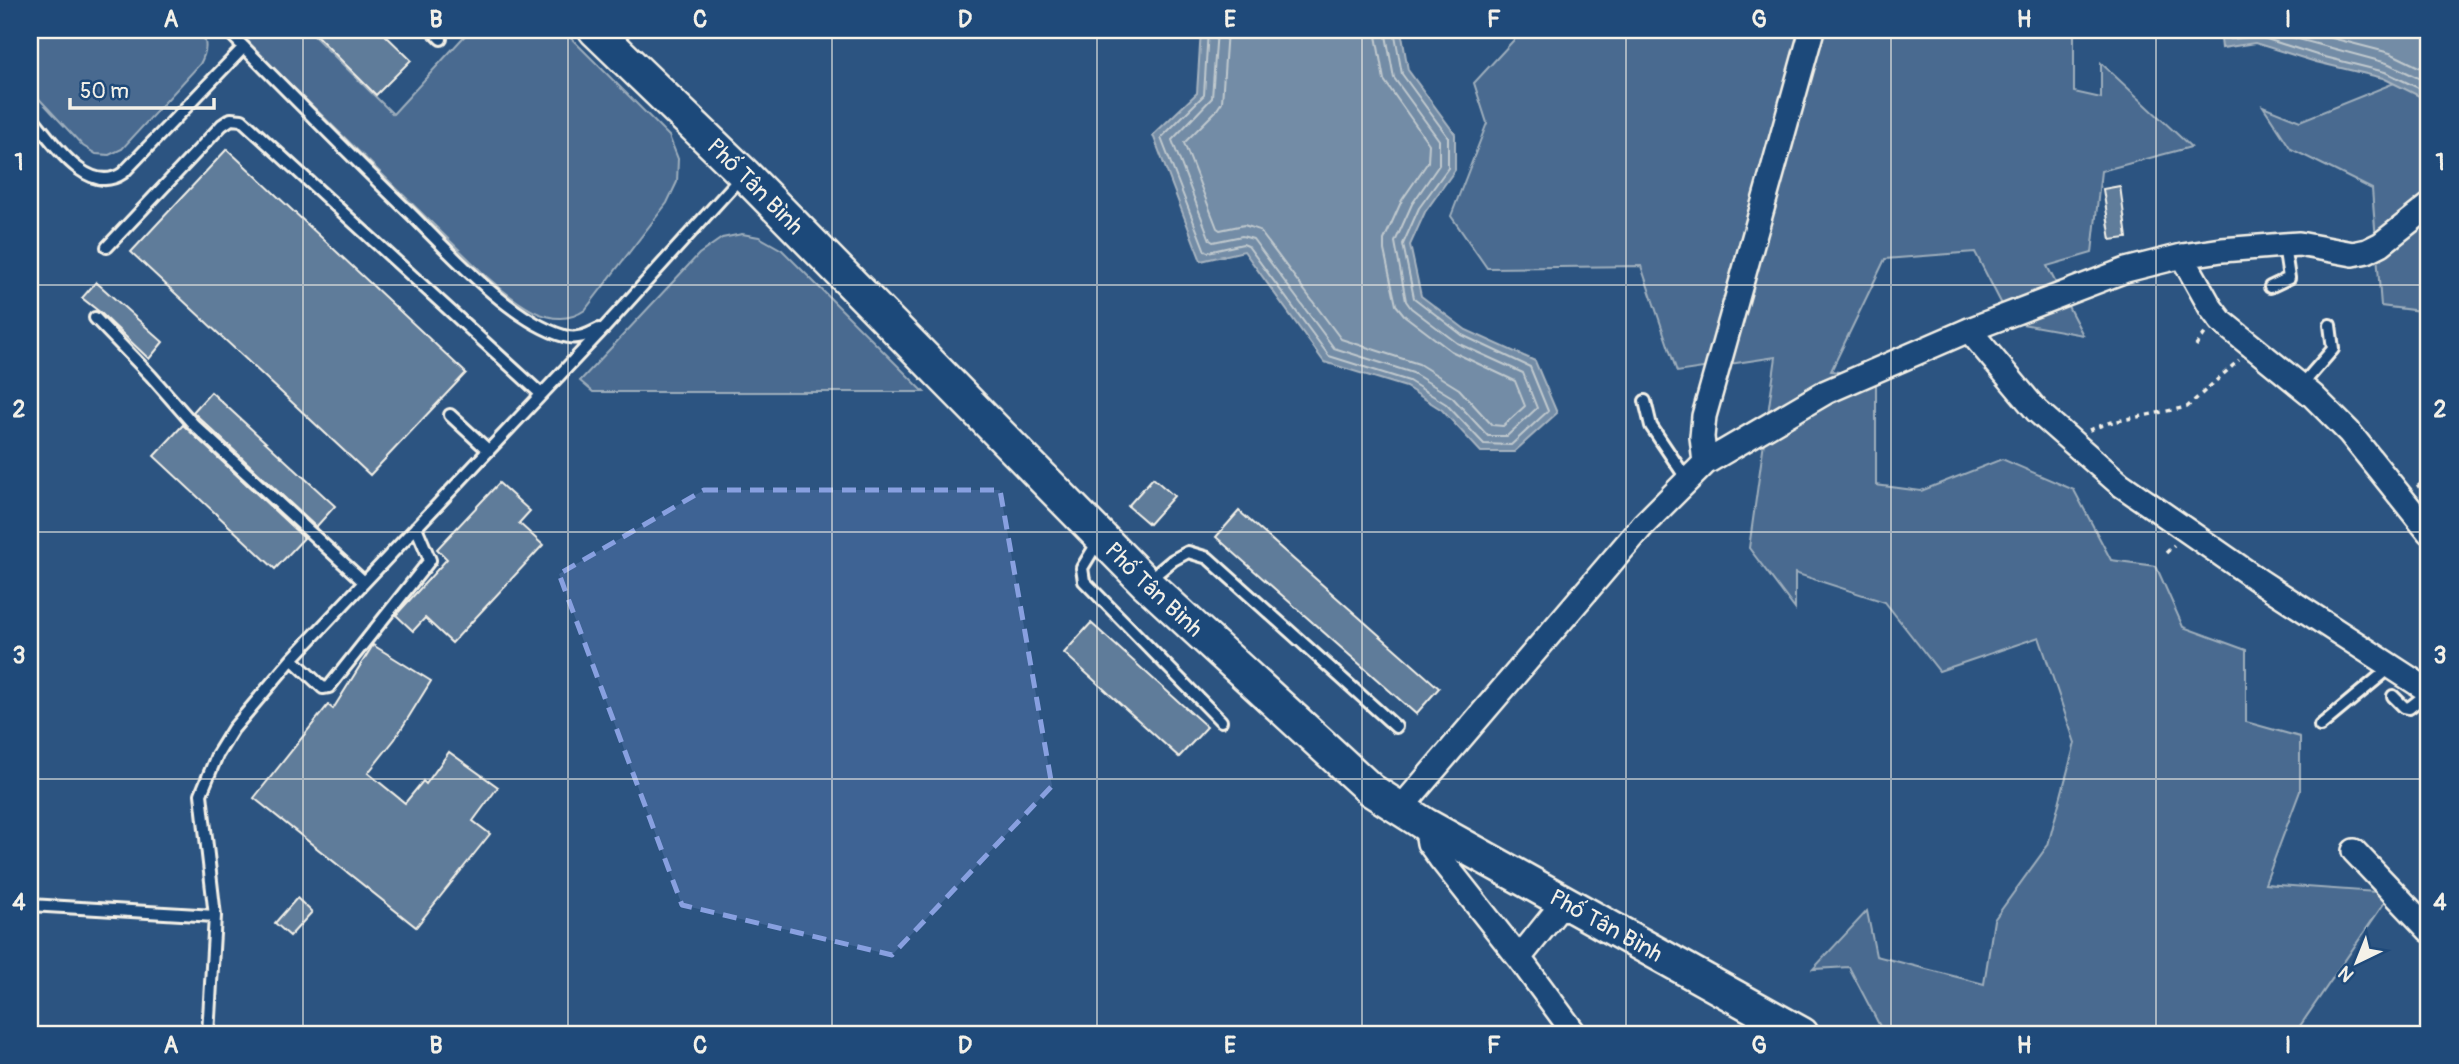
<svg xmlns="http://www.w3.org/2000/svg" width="2459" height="1064" viewBox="0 0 2459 1064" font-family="Pangolin,sans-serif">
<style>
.green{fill:#496b90;stroke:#9eaebc;stroke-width:2}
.water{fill:#738ca6;stroke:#a7b4c0;stroke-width:2}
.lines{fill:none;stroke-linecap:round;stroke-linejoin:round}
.shore{stroke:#c0c9ce;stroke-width:2}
.building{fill:#5e7b9a;stroke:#f4f1e8;stroke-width:2}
.lane-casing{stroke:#f4f1e8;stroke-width:16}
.street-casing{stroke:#f4f1e8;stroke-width:28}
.secondary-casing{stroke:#f4f1e8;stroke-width:37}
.path{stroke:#f4f1e8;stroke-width:3.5;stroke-dasharray:5 5;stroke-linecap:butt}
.lane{stroke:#1f4a7a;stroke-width:10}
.street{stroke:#1f4a7a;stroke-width:23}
.secondary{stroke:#1f4a7a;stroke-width:32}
.marked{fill:#88a0e0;fill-opacity:0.2;stroke:#88a0e0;stroke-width:5;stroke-dasharray:14 9;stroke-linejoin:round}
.grid{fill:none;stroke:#f4f1e8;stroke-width:2;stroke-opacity:0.55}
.labels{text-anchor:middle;stroke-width:5;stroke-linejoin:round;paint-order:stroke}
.street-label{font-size:23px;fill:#f4f1e8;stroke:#1f4a7a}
.neatline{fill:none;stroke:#f4f1e8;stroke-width:2.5}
.grid-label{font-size:23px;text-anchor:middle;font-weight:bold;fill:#f4f1e8}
</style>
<rect width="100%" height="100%" fill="#2c5481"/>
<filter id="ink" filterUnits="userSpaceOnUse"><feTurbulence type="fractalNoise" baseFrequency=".0143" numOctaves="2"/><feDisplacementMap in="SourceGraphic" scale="14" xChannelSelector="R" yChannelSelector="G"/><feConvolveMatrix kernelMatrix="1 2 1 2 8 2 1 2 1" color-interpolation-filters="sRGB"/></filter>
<g filter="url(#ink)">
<path class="green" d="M30,30H200C208,42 207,51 200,64L122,149L109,155L96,154L83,146L30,89Z
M235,30H308L393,114L470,30H563L669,136L678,159L677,182L667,203L585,310C551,334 512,299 487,277Z
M1523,30H2074V92L2101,98V63L2191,147L2101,171L2092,253L2047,266L2083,335L2011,322L1975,252L1885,259L1831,371L1876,377V485L1921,491L2002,459L2074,490L2111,560L2156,566L2183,627L2246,650V722L2300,737V791L2265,884L2391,893L2300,1026L2302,1034H2230L2228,1031L2218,1034H1884L1849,967L1813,969L1867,911L1876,956L1984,984L1994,920L2048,845L2075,743L2039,637L1939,671L1885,602L1795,573V609L1749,548L1776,357L1677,372L1641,266L1487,268L1451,216L1487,123L1474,83Z
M2429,69V312L2381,306L2372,189L2291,149L2263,106L2300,121Z
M742,234L759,237L782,250L924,392H593L580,381L699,254L722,238Z"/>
<path class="water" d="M1201,30H1401L1408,70L1455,134V170L1425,212L1410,245L1421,296L1466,330L1535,361L1557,413L1514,452H1481L1442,410L1406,387L1324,362L1244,251L1201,261L1153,135L1197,93Z
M2220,30H2429V101L2383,78L2316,62L2255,43L2222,48Z"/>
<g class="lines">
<path class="shore" d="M1208,30L1204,95L1161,138L1205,251L1208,252L1243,244L1248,246L1329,356L1409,381L1446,404L1484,444L1511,445L1548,411L1530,367L1462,335L1414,298L1403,244L1419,208L1448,168V137L1402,74L1394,30
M1217,30L1212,98L1172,140L1210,240L1213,242L1242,236L1253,239L1334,348L1413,373L1452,397L1488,436H1507L1537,408L1523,373L1457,343L1411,308L1406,301L1395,242L1412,204L1439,165V140L1394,78L1385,30
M1227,30L1222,102L1216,111L1184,143L1217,228L1220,230L1244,225L1259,230L1341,339L1419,364L1459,389L1492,425L1503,426L1525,406L1515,381L1451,351L1405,316L1396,305L1384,250V240L1402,200L1428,162L1429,144L1384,80L1375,30
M2227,30L2230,39L2257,36L2317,55L2385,72L2429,93
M2265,30L2387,63L2429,83
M2301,30L2390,53L2429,72"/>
</g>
<path class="building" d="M311,30H380L411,60L376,95Z
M227,149L466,373L370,475L131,252Z
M2120,186L2127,238L2111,240L2103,189Z
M96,282L163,342L149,359L101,313L82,298Z
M211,392L335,506L316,527L193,412Z
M183,425L304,538L275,569L154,456Z
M1153,478L1174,496L1149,524L1128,506Z
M499,483L530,511L519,523L543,545L452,643L425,618L413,631L396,615L447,559L437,549Z
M1239,511L1439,688L1416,714L1216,537Z
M1091,623L1207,727L1179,757L1064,653Z
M373,645L431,681L395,739L368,773L405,803L423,781L426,784L449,752L498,787L473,821L490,834L416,927L254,798L328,705L333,709Z
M297,898L312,912L290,936L275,923Z"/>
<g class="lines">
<defs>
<path id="lane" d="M227,30C288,92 349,154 411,214C450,253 511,321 564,336C578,340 587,335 599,329
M432,30L441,39
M30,115C51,139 87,198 123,173L244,47
M107,247L222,125L231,119L242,120L541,394
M2270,287L2289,278L2284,245
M95,318L151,376L194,425L364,582
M2301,386L2333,349L2330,325
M1645,401L1651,426L1688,481
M450,415L488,450
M1099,540L1082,568L1084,581L1221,721
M1149,580L1173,560L1188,552L1208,558L1396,727
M292,659L323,688L329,687L430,560L416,527
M2393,696L2404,707L2409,708L2429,692
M2320,726L2391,667
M30,905L215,916
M208,1034L215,916L201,794L217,755L233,729L292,659L605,327L741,177"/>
<path id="street" d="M2182,256L2211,308L2221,321L2312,395L2349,432L2429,532
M1969,330L2037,411L2120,484L2261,582L2429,691
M1705,463L1702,437L1704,416L1812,30
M1401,808L1643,525L1705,463L1826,392L1969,330L2126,270L2182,256L2222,250L2284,245L2299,244L2353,254L2367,251L2381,244L2429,206
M1426,825L1429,843L1440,858L1519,958L1575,1034
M2354,851L2429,930
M1519,958L1564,902"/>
<g id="secondary">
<path id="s1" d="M595,30L744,174L1146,583L1371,790L1426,825L1802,1034"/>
</g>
</defs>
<use href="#lane" class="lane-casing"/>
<use href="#street" class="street-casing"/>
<use href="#secondary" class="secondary-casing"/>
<path class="path" d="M2196,346L2206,332
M2089,430L2108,423L2187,407L2239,360
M2417,487L2429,478
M2166,553L2174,545"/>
<use href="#lane" class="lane"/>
<use href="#street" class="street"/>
<use href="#secondary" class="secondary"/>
</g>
</g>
<path class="marked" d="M704,490H1000L1052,786L892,955L682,905L559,574Z"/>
<path class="grid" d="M303,30V1034M568,30V1034M832,30V1034M1097,30V1034M1362,30V1034M1626,30V1034M1891,30V1034M2156,30V1034M30,285H2429M30,532H2429M30,779H2429"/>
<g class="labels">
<g class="street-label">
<text dy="8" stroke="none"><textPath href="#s1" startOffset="224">Phố Tân Bình</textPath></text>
<text dy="8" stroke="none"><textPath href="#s1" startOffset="791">Phố Tân Bình</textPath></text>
<text dy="8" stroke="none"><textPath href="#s1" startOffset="1358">Phố Tân Bình</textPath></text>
</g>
</g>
<rect width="2459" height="1064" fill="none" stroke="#1f4a7a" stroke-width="77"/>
<g transform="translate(2357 962) rotate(223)" stroke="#1f4a7a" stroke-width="5" paint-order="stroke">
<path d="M0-5L12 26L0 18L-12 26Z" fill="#f4f1e8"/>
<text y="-10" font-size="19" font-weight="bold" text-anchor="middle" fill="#f4f1e8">N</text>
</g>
<path d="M70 98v10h144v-10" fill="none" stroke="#f4f1e8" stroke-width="3.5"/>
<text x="80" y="98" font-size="21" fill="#f4f1e8" stroke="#1f4a7a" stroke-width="5" paint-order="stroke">50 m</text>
<rect x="38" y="38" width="2382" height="988" class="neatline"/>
<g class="grid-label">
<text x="171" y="27">A</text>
<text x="436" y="27">B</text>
<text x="700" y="27">C</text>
<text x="965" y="27">D</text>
<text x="1230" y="27">E</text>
<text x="1494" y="27">F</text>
<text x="1759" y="27">G</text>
<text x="2024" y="27">H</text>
<text x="2288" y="27">I</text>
<text x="19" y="170">1</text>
<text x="2440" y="170">1</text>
<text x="19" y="417">2</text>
<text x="2440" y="417">2</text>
<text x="19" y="663">3</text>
<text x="2440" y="663">3</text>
<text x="19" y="910">4</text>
<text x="2440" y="910">4</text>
<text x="171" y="1053">A</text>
<text x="436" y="1053">B</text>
<text x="700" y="1053">C</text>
<text x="965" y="1053">D</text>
<text x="1230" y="1053">E</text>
<text x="1494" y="1053">F</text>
<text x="1759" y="1053">G</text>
<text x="2024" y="1053">H</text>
<text x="2288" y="1053">I</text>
</g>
</svg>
